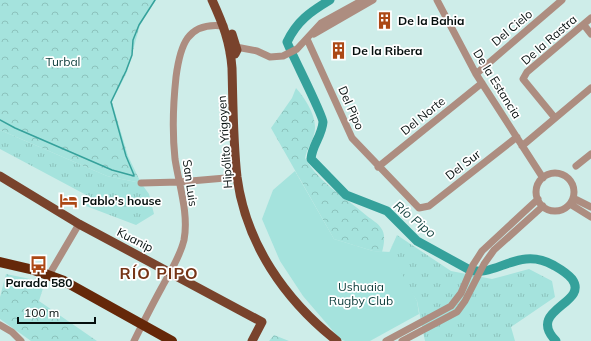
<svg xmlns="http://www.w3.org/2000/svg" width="591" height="341" viewBox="0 0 591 341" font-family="Mulish,sans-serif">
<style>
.grass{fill:url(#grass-tufts)}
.forest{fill:url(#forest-crowns)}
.park{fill:#a5e3dd}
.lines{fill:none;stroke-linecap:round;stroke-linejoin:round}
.stream{stroke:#35a19b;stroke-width:1.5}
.river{stroke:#35a19b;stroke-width:9}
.minor{stroke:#ad8d80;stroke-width:7}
.major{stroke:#79432c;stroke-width:9}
.highway{stroke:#652809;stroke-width:10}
.labels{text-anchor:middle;stroke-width:3.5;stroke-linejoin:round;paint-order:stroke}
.poi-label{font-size:12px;font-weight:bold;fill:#040e0d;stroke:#fff;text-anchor:start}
.street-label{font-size:12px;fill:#040e0d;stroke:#fff}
.park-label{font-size:12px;fill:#0b3c3a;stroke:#fff}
.water-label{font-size:13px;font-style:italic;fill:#194744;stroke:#fff}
.district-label{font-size:16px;font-weight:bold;letter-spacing:1px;fill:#753416;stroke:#fff}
</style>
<defs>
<pattern id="grass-tufts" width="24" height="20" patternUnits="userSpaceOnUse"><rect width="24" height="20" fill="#a5e3dd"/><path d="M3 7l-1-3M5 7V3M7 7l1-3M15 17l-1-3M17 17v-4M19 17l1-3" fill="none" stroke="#8cc2bc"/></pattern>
<pattern id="forest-crowns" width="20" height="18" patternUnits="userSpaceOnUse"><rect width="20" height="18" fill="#a5e3dd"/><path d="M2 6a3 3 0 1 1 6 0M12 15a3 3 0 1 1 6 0" fill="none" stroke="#8cc2bc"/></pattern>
</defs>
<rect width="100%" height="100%" fill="#ceede9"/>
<path class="grass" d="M0,130L107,176L141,183L149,194L154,214L136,225L86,206L90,197L0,149Z
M397,235L451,271L492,279L529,269L552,281L555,297L511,327L515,341H425L417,301L388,255Z"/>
<path class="forest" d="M0,0H156L140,25L127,72L112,102L128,156L141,183L107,176L0,130Z
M296,88C305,98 319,119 314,134C312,142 307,149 305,158C320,184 345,197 367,216C372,220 378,223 381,228C386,234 384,245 382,252L373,251L334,239L271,128L292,98Z
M6,274L45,282L39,301L97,341H31L0,319V297Z
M274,335L289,341H269Z"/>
<path class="park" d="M295,171L334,239L373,251L390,252L417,301L419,314L370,341H345L340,339L303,296L280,261L262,219L273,190Z"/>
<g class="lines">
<path class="stream" d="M0,120L15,128L112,170L134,176
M134,175L126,156L111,102L126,71L132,55L133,40L139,25L155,0"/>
<path class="river" d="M330,0C310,12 297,21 287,42C292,55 323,115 323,122C322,136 312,145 311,159L346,195L387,211L417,241L468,269C494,280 518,245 553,265C560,269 566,272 572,279C590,304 525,309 556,341"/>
<path class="minor" d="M437,0L476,74L543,178
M584,25L591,34
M314,34L373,0
M307,39L352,138L419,208L429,206L517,137
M236,47L257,51L270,57L283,56L297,49L321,23L363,0
M476,74L562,0
M555,118L523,79L527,72L591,18
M522,146L591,88
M576,166L591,154
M378,167L482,83
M536 192a19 19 0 1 1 38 0a19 19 0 1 1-38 0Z
M141,183L179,182L237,177
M573,198L591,207
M570,204L591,217
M49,275L79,224
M0,325L12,332L21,341
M134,341C143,323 152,305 162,287C170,272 180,257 184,240C189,214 179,185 175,159C172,131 173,105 176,77C180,46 187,21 224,26
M386,341L451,306L461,293L473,265L482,251L538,199
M402,341L457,312L465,301L484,264L494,250L543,206"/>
<path class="major" d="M212,0C223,24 230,42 232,68C233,104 233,141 237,177C246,244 285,300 337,341
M230,53L235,54L237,50L232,34
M0,176L79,224L262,322L252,341"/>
<path class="highway" d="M0,262L34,270L64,281L172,341"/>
</g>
<defs>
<symbol id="building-bare" viewBox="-9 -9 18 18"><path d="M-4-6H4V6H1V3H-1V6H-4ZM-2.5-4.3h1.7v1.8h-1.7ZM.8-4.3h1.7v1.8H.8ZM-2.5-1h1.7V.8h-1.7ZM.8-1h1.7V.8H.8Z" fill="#ac4815" stroke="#fff" stroke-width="2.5" paint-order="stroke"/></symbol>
<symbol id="hotel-bare" viewBox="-9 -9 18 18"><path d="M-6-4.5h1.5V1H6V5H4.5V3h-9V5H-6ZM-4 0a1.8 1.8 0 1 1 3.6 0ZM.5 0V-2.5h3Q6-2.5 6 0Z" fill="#ac4815" stroke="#fff" stroke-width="2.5" paint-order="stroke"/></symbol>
<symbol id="bus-bare" viewBox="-9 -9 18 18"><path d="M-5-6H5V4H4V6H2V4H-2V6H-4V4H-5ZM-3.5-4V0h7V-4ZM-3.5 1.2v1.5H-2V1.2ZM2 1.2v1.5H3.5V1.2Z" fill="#ac4815" stroke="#fff" stroke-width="2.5" paint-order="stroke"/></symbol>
</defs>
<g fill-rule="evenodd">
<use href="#building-bare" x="372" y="8" width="25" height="25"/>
<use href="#building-bare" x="326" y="38" width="25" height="25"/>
<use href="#hotel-bare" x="56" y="188" width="25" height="25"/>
<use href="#bus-bare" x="26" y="252" width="25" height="25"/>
</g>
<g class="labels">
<g class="poi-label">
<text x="398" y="25">De la Bahia</text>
<text x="352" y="55">De la Ribera</text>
<text x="82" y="205">Pablo's house</text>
<text x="39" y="287" text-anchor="middle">Parada 580</text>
</g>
<g class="street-label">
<text transform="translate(512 28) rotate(-40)" y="4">Del Cielo</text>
<text transform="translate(549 40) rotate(-41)" y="4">De la Rastra</text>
<text transform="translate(497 84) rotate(58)" y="4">De la Estancia</text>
<text transform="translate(351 108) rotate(66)" y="4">Del Pipo</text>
<text transform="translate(423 116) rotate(-39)" y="4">Del Norte</text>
<text transform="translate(225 142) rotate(-94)" y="4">Hipólito Yrigoyen</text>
<text transform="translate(463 165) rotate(-38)" y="4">Del Sur</text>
<text transform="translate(190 183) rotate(82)" y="4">San Luis</text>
<text transform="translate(135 240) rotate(27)" y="4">Kuanip</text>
</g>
<g class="park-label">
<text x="63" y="66">Turbal</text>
<text x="361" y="291">Ushuaia<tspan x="361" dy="14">Rugby Club</tspan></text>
</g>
<g class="water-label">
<text transform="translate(415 219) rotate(39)" y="5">Río Pipo</text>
</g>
<g class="district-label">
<text x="159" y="279">RÍO PIPO</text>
</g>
</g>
<path d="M18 317v6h77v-6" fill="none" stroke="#040e0d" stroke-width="2"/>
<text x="24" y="317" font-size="12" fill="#040e0d" stroke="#ffffff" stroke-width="3" paint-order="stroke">100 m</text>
</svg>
